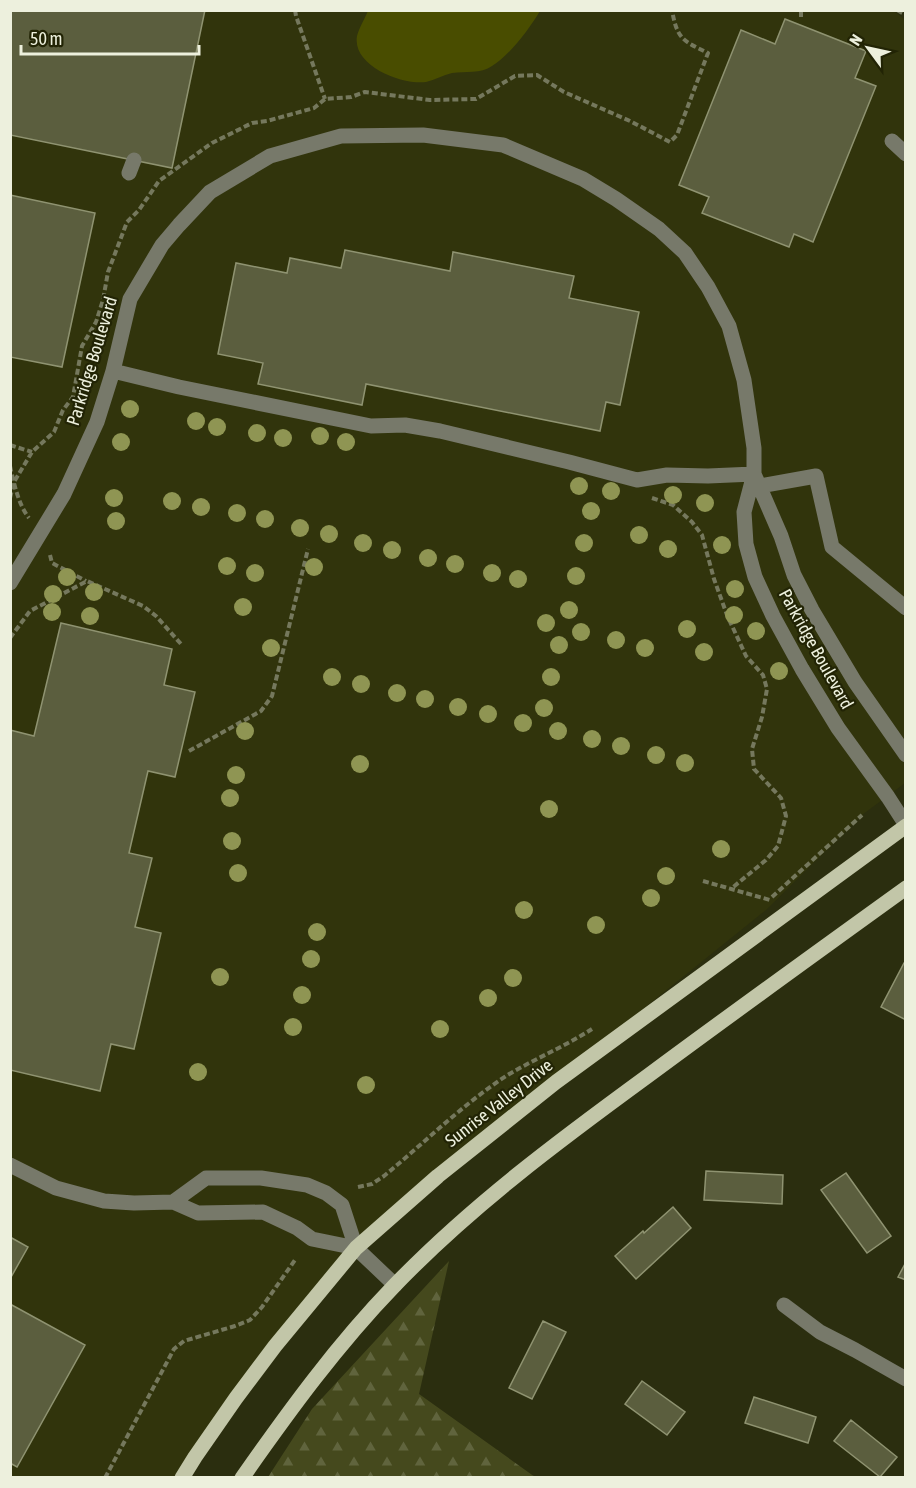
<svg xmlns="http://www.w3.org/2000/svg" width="916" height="1488" viewBox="0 0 916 1488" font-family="'Asap Condensed',sans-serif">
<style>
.built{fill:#31340c}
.forest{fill:url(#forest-firs)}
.water{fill:#494d00}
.building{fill:#5b5e3e;stroke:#8f9371;stroke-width:1.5}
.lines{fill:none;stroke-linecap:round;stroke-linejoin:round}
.path{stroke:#75785d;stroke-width:4;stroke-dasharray:6 3;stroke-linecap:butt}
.minor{stroke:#77796a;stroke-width:15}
.major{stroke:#c2c6a8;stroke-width:15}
.tree{fill:#8f9553}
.labels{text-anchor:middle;stroke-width:4.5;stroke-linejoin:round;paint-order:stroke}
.street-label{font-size:18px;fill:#edf0dd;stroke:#222405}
</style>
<defs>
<pattern id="forest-firs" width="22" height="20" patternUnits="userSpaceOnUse" patternTransform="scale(1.5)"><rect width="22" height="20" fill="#45491d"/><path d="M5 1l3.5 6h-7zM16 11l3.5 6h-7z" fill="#60643d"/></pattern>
</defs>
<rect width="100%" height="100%" fill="#2b2e0f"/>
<path class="built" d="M893,10L905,20V783L862,815L766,910L525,1104L356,1248L180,1477H11L10,11Z"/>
<path class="forest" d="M449,1261L419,1394L535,1477H268L312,1409Z"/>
<path class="water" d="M368,11V10L540,11C530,28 509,56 492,66C481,74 465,71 452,73C443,75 435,80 426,82C402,85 352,66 357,36C359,28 365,18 368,11Z"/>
<path class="building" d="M10,10H205L172,168L10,135Z
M785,19L866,51L855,78L876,86L813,242L794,234L789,247L702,213L709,197L679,185L741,30L775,44Z
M10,195L95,213L62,367L10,357Z
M345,250L450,271L453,252L574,276L569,298L639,312L620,405L606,402L600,431L366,384L362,405L258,384L263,363L218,354L236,263L287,273L290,258L341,268Z
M61,623L172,649L164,685L195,692L175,777L148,771L129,853L152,858L135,927L161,933L134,1049L111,1044L100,1091L10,1070V730L34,736Z
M904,963H906V1020L881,1007Z
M706,1171L783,1175L782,1204L704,1200Z
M846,1173L891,1236L867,1253L821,1190Z
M673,1207L691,1228L636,1279L615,1256L643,1231L644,1233Z
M10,1237L28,1247L10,1279Z
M906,1262V1280L898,1277Z
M10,1304L85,1345L17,1467L10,1463Z
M543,1321L566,1332L532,1399L509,1388Z
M642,1381L685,1412L667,1435L625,1404Z
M754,1397L816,1417L808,1443L745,1423Z
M851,1420L897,1457L880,1477L834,1441Z"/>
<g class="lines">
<path class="path" d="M295,10L296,16L325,99
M897,10L906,15
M801,17V10
M10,445L32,452
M10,466C14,483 18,504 29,518
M10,498L14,482L32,452L54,432L63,410L73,397L82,346L96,322L103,300L108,272L127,222L139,210L159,181L212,143L252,123L267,121L314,108L325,99L351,97L365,92L430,100L476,99L515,76L537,75L564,92L630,121L670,142L677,135L708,53C683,41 677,39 672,10
M652,498L673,505L692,522L702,535L714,579L727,615L746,656L763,675L767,689L762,717L752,749L754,769L781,798L786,816L778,846L766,860L732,888
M50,555L52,563L86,581
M10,638L30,611L87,581L143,606L156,616L181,644
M189,751L261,711L272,696L308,549
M703,881L770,900
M772,897L862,815
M358,1187L372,1184L384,1176C424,1143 462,1105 506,1076C534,1059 564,1047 592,1029
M105,1478L174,1349L184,1341L235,1326L250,1320L262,1307L295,1260"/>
<path class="minor" d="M892,141L906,154
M129,173L134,160
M113,371L179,387L371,426L405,425L440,431L569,462L637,480L667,475L708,476L754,474
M754,474L781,536L794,575L812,610L855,682L906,755
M760,486L816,476L832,547L906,608
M10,583L64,494L97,422L113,371L130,299L162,245L179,225L210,192L270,156L341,136L423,135L503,145L583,179L616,199L659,229L685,253L708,287L729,326L744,380L754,448V474L744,512L746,544L755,577L773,616L802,669L838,728L888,797L906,825
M10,1165L56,1188L104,1201L134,1203L173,1202L198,1213L263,1212L297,1228L312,1239L356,1248
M173,1202L206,1178H261L307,1185L326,1193L342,1205L356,1248L395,1285
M784,1305L820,1332L855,1350L906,1379"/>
<path class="major" d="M182,1478L195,1457L236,1398L275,1346L356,1248L438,1176L556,1082L906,826
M242,1478C289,1411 337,1345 394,1286C471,1206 560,1140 649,1075C734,1012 820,950 906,888"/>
</g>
<g class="tree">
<circle cx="130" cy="409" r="9"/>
<circle cx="196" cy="421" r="9"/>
<circle cx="217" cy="427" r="9"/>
<circle cx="257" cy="433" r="9"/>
<circle cx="320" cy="436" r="9"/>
<circle cx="283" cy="438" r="9"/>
<circle cx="121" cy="442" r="9"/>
<circle cx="346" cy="442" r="9"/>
<circle cx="579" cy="486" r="9"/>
<circle cx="611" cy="491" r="9"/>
<circle cx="673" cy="495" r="9"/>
<circle cx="114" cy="498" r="9"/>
<circle cx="172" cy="501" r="9"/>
<circle cx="705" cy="503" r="9"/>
<circle cx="201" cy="507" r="9"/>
<circle cx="591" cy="511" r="9"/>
<circle cx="237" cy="513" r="9"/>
<circle cx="265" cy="519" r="9"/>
<circle cx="116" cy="521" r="9"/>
<circle cx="300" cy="528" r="9"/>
<circle cx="329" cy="534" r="9"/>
<circle cx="639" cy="535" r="9"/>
<circle cx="363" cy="543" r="9"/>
<circle cx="584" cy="543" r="9"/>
<circle cx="722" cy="545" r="9"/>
<circle cx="668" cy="549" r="9"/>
<circle cx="392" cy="550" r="9"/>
<circle cx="428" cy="558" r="9"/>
<circle cx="455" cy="564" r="9"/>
<circle cx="227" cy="566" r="9"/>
<circle cx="314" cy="567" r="9"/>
<circle cx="255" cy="573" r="9"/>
<circle cx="492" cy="573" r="9"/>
<circle cx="576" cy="576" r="9"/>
<circle cx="67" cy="577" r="9"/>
<circle cx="518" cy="579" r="9"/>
<circle cx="735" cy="589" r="9"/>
<circle cx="94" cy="592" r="9"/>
<circle cx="53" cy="594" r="9"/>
<circle cx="243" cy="607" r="9"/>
<circle cx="569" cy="610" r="9"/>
<circle cx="52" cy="612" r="9"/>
<circle cx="734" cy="615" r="9"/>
<circle cx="90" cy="616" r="9"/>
<circle cx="546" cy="623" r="9"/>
<circle cx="687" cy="629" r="9"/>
<circle cx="756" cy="631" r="9"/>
<circle cx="581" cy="632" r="9"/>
<circle cx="616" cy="640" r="9"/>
<circle cx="559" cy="645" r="9"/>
<circle cx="271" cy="648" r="9"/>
<circle cx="645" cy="648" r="9"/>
<circle cx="704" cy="652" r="9"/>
<circle cx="779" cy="671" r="9"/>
<circle cx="332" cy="677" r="9"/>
<circle cx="551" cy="677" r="9"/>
<circle cx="361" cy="684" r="9"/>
<circle cx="397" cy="693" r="9"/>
<circle cx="425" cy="699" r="9"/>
<circle cx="458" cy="707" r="9"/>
<circle cx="544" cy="708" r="9"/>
<circle cx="488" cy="714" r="9"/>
<circle cx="523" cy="723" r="9"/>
<circle cx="245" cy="731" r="9"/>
<circle cx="558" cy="731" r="9"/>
<circle cx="592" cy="739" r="9"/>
<circle cx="621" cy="746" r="9"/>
<circle cx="656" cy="755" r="9"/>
<circle cx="685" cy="763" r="9"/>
<circle cx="360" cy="764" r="9"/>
<circle cx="236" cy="775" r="9"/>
<circle cx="230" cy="798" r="9"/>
<circle cx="549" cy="809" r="9"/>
<circle cx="232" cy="841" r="9"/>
<circle cx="721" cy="849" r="9"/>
<circle cx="238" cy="873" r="9"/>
<circle cx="666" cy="876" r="9"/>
<circle cx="651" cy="898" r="9"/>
<circle cx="524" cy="910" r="9"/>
<circle cx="596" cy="925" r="9"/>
<circle cx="317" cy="932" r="9"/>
<circle cx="311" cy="959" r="9"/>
<circle cx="220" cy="977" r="9"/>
<circle cx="513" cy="978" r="9"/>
<circle cx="302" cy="995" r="9"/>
<circle cx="488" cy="998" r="9"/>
<circle cx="293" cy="1027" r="9"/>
<circle cx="440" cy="1029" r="9"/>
<circle cx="198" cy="1072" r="9"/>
<circle cx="366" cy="1085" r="9"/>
</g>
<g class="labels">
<g class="street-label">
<text transform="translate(92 361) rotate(-73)" y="6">Parkridge Boulevard</text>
<text transform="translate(816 649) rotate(61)" y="6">Parkridge Boulevard</text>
<text transform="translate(499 1103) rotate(-38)" y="6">Sunrise Valley Drive</text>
</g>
</g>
<rect width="916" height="1488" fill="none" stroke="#edf0dd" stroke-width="24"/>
<g transform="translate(868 48) rotate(303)" stroke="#222405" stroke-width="4.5" paint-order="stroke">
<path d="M0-4.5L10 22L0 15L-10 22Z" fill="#edf0dd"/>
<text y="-9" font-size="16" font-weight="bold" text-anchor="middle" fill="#edf0dd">N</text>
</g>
<path d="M21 45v9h178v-9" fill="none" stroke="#edf0dd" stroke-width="3"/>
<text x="30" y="45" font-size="18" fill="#edf0dd" stroke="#222405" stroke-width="4.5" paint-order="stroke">50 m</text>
</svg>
